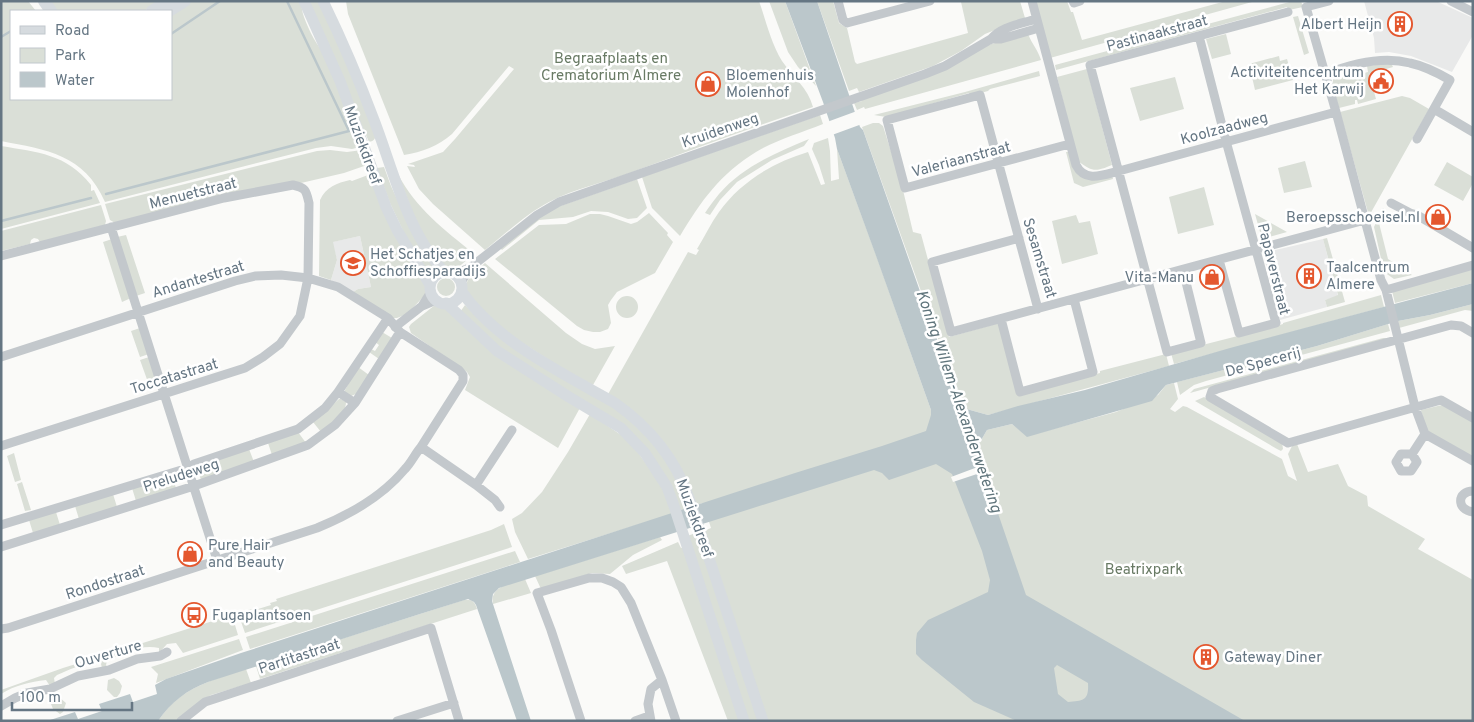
<svg xmlns="http://www.w3.org/2000/svg" width="1474" height="722" viewBox="0 0 1474 722" font-family="Overpass,sans-serif">
<style>
.built{fill:#e8e9e9}
.green{fill:#dadfd7}
.water{fill:#bbc7cb;fill-rule:evenodd}
.pier{fill:#fafaf8}
.lines{fill:none;stroke-linecap:round;stroke-linejoin:round}
.stream{stroke:#bbc7cb;stroke-width:2.5}
.minor{stroke:#c3c8cc;stroke-width:9}
.major{stroke:#d6dbdf;stroke-width:11}
.highway{stroke:#d6dbdf;stroke-width:12}
.labels{text-anchor:middle;stroke-width:5;stroke-linejoin:round;paint-order:stroke}
.poi-label{font-size:15px;fill:#657683;stroke:#fff;text-anchor:start}
.street-label{font-size:15px;fill:#657683;stroke:#fff}
.park-label{font-size:15px;fill:#687a64;stroke:#fff}
.water-label{font-size:16px;font-style:italic;fill:#60757c;stroke:#fff}
</style>
<rect width="100%" height="100%" fill="#fafaf8"/>
<path class="built" d="M1364,1H1436L1473,18V35L1452,72L1411,56L1389,52L1375,53L1374,38Z
M360,236L371,287L358,289L353,292L331,280L337,260L332,242Z
M1323,239L1338,296L1325,300L1327,307L1280,320L1263,253Z"/>
<path class="green" d="M1,1H28L36,11H11V99H171V13L190,1H300C302,7 302,12 304,17C309,31 317,46 327,57L360,147L352,149L331,146L316,148L105,202C84,154 47,150 1,141Z
M48,1H160L144,11H56Z
M308,1H319L333,29L376,135C375,140 373,141 369,142Z
M346,1H759C766,21 771,43 782,61C793,77 808,88 813,107C753,127 694,149 635,171C606,182 576,188 549,202C526,214 505,234 485,250L433,204L419,189L407,166L415,167L414,165L408,164L443,152L455,139L514,69L509,66L452,134C438,146 422,152 404,155L399,142L348,14Z
M769,1H785L816,86L798,67L788,52Z
M817,1H833L839,23L847,28L855,62L857,64L968,33L961,2L966,1H1020L1025,18L985,34L961,51L933,66L859,92L857,88L849,91Z
M1035,1H1067L1071,12H1073L1082,40L1226,1L1252,2L1050,58Z
M1293,1H1301L1303,7L1289,10L1287,7L1056,70L1055,65Z
M1298,16L1309,53L1304,55L1293,17Z
M1028,34C1032,44 1038,50 1041,60L865,109L864,107L857,110L854,103L862,101L861,98L988,45Z
M1226,34L1231,54L1212,59L1206,39Z
M1279,56L1280,61L1287,59L1293,80L1255,90L1249,64Z
M1391,63L1393,67L1369,74L1376,99L1358,104L1357,100H1355V104L1339,108C1338,102 1330,83 1334,78C1336,75 1339,74 1342,73L1343,79L1368,72L1367,66Z
M1087,69L1112,165C1095,172 1093,172 1078,161L1057,77Z
M1039,71L1040,76L990,89L988,91L970,96L969,93L886,117L874,115L965,92Z
M1175,77L1184,109L1140,121L1130,88Z
M1402,96L1410,98L1429,109L1369,216L1340,112Z
M820,115L823,124C801,133 776,140 756,152C720,174 701,201 680,236L652,208L642,177Z
M873,123H879L883,126L902,186L913,232L921,234L949,337L999,323L1019,395L1100,373V371L1166,354L1169,366L988,415L963,408L862,127Z
M828,138L830,151L831,181L839,179L837,149L875,252L931,410L932,415L930,423L978,458L976,449L987,430L1012,424L1027,436L1116,412L1158,395L1166,385L1174,383L1178,399L1170,409L1175,412L1183,406L1187,407L1282,459L1288,476L1297,481L1288,454L1292,446L1297,444L1308,472L1338,464L1348,486L1367,496L1368,506L1425,539L1418,549L1473,580V721H766L704,531L711,528L703,503L694,506L673,459L607,396L688,252L696,255L699,250L697,249C705,236 711,223 719,212C740,182 774,162 808,152L821,185L825,184L819,165L812,149L814,143Z
M809,139L804,146L772,160L737,182L720,200L710,215L705,213C709,207 714,200 719,194C743,166 776,153 809,139Z
M1,146C37,152 67,154 91,185V191L94,190L100,203L1,229Z
M330,150L347,152L362,150L367,165L344,173L301,183L115,223L110,220L105,204L317,151Z
M1066,152H1069L1075,171L1112,175L1113,179L1083,187L1074,183Z
M1305,161L1312,187L1284,193L1278,168Z
M1447,162L1473,177V183L1463,201L1434,185Z
M384,167L391,186L409,225L437,269L428,275L407,239L390,203L377,168Z
M398,174C416,209 444,229 474,254L455,270L446,267L440,263L417,224Z
M368,175L370,181L373,183L426,285V294L407,314L397,318H393L353,292L358,289L371,287L360,236L333,242L337,260L331,280L319,276L320,200C326,187 337,183 350,180L352,181Z
M637,179L647,208L637,218L628,219L608,212L591,211L573,217L539,220L502,250L500,248L549,210Z
M1204,187L1214,225L1178,234L1169,197Z
M101,205L106,221L105,225L40,242L38,239L34,238L31,240L30,244L1,251V231Z
M1383,208L1385,210L1379,223L1388,259L1412,275L1394,279L1384,272L1374,227Z
M649,213L668,233L667,235L673,242L655,273L617,292L611,300L608,305L611,323L608,329L600,332H593L584,330L577,326L495,259L539,225L566,224L590,214H600L608,216L631,224L637,222Z
M1255,214L1287,232L1262,239Z
M1076,215L1079,223L1090,221L1098,254L1062,264L1052,221Z
M126,235L145,293L136,296L117,237Z
M1327,238L1345,302L1327,307L1325,300L1338,295L1323,239Z
M112,239L131,298L122,302L103,242Z
M485,263L566,333L582,344L595,349L615,346L593,385L577,378L498,327L466,292C464,278 475,272 485,263Z
M1473,269V283L1395,303L1392,291Z
M437 287a9 9 0 1 1 18 0a9 9 0 1 1-18 0Z
M1381,295L1384,307L1174,364L1171,353L1273,327L1283,324V323Z
M616 307a11 11 0 1 1 22 0a11 11 0 1 1-22 0Z
M1473,304V311L1465,310L1399,328L1398,321L1430,315Z
M435,305H442L581,406L558,448L465,390L470,377L467,372L411,333L409,327L411,324Z
M465,305L473,313L621,410L666,457L690,508L679,511L644,448L508,356L460,312Z
M1388,324L1390,331L1206,381L1194,385L1180,395L1177,382L1317,346Z
M140,328L149,354L140,357L131,331Z
M382,332L392,338L379,359L369,352L371,349L375,351L379,345L375,342Z
M1383,338H1389L1190,393L1194,389Z
M149,357L158,382L149,385L140,360Z
M358,367L369,375L356,394L351,396L345,392V390Z
M1204,397L1282,442L1283,449L1281,451L1277,449L1195,401Z
M339,399H341L346,402C346,415 330,425 321,432L313,422Z
M1442,405L1473,422V458L1429,433L1426,429L1421,410Z
M590,414L630,441L664,489L672,514L528,559L515,532L512,519L522,513L542,492L568,452Z
M298,432L306,443L272,455L268,443Z
M249,449L254,462L201,480L197,467Z
M14,453L21,480L15,482L7,456Z
M172,476L176,488L136,501L132,488Z
M22,482L31,510L25,511L17,484Z
M113,494L117,507L79,519L75,506Z
M56,512L60,525L33,533L29,520Z
M504,524L512,547L245,633L238,613L251,609L252,611L271,605L270,603L277,601L276,599L457,541L491,530Z
M699,532L760,721H748L687,536Z
M660,537L662,540L633,555L610,574L592,573L541,589L535,576Z
M678,542L681,548L686,547L742,721H728L667,561L626,574L622,566Z
M515,551L520,562L250,649L246,637Z
M525,579L531,593L493,604C489,586 512,583 525,579Z
M464,600C472,599 475,602 477,609L260,679L256,666Z
M232,615L238,635L183,653L176,643L167,644L159,653V648C141,644 123,653 107,661L106,665L107,668H102L101,664C87,660 70,670 57,675L54,678L55,684L50,686L46,680C30,682 15,685 1,694V690L63,668Z
M239,639L243,650L156,683L158,674L151,667Z
M246,669L251,683L211,695L202,700L177,721H158C181,687 210,681 246,669Z
M114,678L119,681L122,686L120,693L117,697H114L107,690L108,680Z
M59,697L66,703L63,712L60,714L53,709L51,704L52,699Z"/>
<path class="water" d="M785,1H817L860,127L863,130L956,393L963,408L988,415L1018,406L1085,390L1230,348L1473,283V304L1430,315L1398,321L1317,346L1166,385L1152,401L1027,437L1012,424L987,430L976,449L1026,595L1245,721H1017L974,702L922,660L916,654V640L917,633L928,620L988,592L990,580L982,551L952,474L936,464L889,480L882,473L874,470L499,588L493,594L492,601L531,721H517L476,605L474,602L468,599L420,614L208,682C187,690 171,702 158,721H47L75,712L78,719L102,711L99,704L130,694L133,702L157,694L155,685L166,679L241,653L795,473L882,446L926,431L931,415V410L875,253L837,149L835,138L823,102ZM1057,665L1088,683C1089,700 1084,701 1068,702L1058,694L1054,668Z"/>
<path class="pier" d="M857,111L862,124L832,135L827,122Z
M983,465L986,471L953,482L951,477Z"/>
<g class="lines">
<path class="stream" d="M171,34L220,1
M1,37L11,31
M106,194L349,131L287,1
M1,221L91,198"/>
<path class="minor" d="M838,1L843,20L847,23L930,1
M1032,1L1076,165C1085,183 1103,175 1119,171L1336,112
M1073,1L1074,3L1080,1
M1329,1L1306,7L1336,112L1381,280L1386,290L1415,407L1425,434L1473,461
M1451,1L1473,12
M1199,36L1226,141L1276,323L1239,333L1219,260
M990,40C1001,26 1021,24 1036,19
M1326,74C1351,64 1383,56 1410,63C1424,66 1438,73 1450,80L1417,139
M1434,109L1473,132
M1391,203L1410,213L1417,215L1473,248
M111,227L217,560
M1019,238L932,262L951,332L1365,220
M1,256L224,198L293,185C306,188 306,190 309,203L308,278L300,316L280,344L263,357L245,368L1,446
M1183,270L1201,343L1167,352L1090,65L1288,12
M455,274L471,267
M461,282L471,267L485,256L537,215L559,202L925,74L945,66L991,39H1001L1039,28
M1386,290L1473,265
M422,306L431,292
M1038,309L980,95L887,120L905,188L1062,146L1070,144
M1001,319L1020,392L1093,372L1074,299
M395,327L422,306L436,300
M1473,333L1461,326L1451,325L1217,389L1212,391L1210,397L1288,443L1441,400L1473,418
M1,357L235,281L255,276L281,275L308,278L338,287L388,318L400,332L459,370L463,375V381L421,447L476,485L495,500L500,507
M338,392L355,403
M1412,454H1401L1396,462L1401,471H1411L1417,462L1412,454L1425,434
M476,485L512,430
M1473,491C1457,491 1456,510 1473,512
M1,525L188,468L194,464L298,429L325,408L338,392L388,318
M1,547L194,486L308,445L335,425L355,403L400,332
M1,629L8,628L317,528C349,515 382,497 405,469C411,463 415,454 421,447
M1,706L15,698L27,693L50,689L78,676L109,670L137,659L160,656L167,652
M181,721L205,702L431,628L459,721
M397,721L454,703
M581,721L551,630L537,593L589,578H602L613,582L621,587L631,603L662,680L676,721
M635,721L649,716
M651,721L648,704L651,689L662,680"/>
<path class="major" d="M304,1L340,81L386,207L397,230L430,285
M323,1C342,40 359,80 374,120C394,172 406,229 444,272
M430 288a16 16 0 1 1 32 0a16 16 0 1 1-32 0Z
M462,292C497,342 562,373 615,403C649,427 675,458 689,498L763,721
M446,303L497,351L569,397L621,428L645,453L667,487L674,506L744,721"/>
<path class="highway" d="M44,1L51,11
M152,11L168,1
M169,11L185,1"/>
</g>
<defs>
<symbol id="building-ring" viewBox="-11 -11 22 22"><circle r="9.5" fill="#fff" stroke="#e4572e" stroke-width="1.5"/><path d="M-4-6H4V6H1V3H-1V6H-4ZM-2.5-4.3h1.7v1.8h-1.7ZM.8-4.3h1.7v1.8H.8ZM-2.5-1h1.7V.8h-1.7ZM.8-1h1.7V.8H.8Z" fill="#e4572e"/></symbol>
<symbol id="civic-ring" viewBox="-11 -11 22 22"><circle r="9.5" fill="#fff" stroke="#e4572e" stroke-width="1.5"/><path d="M-.6-6.5H3V-4.5H.6V-3L4-1V1h2V6H-6V1h2V-1L-.6-3ZM-1.2 2.5V6h2.4V2.5Z" fill="#e4572e"/></symbol>
<symbol id="shop-ring" viewBox="-11 -11 22 22"><circle r="9.5" fill="#fff" stroke="#e4572e" stroke-width="1.5"/><path d="M-5-2.5h2.3a2.7 3.5 0 0 1 5.4 0H5L5.5 6h-11ZM-1.5-2.5h3a1.5 2.3 0 0 0-3 0Z" fill="#e4572e"/></symbol>
<symbol id="school-ring" viewBox="-11 -11 22 22"><circle r="9.5" fill="#fff" stroke="#e4572e" stroke-width="1.5"/><path d="M0-5L7-2L0 1L-7-2ZM-4 1L0 2.5L4 1V4Q0 6-4 4Z" fill="#e4572e"/></symbol>
<symbol id="bus-ring" viewBox="-11 -11 22 22"><circle r="9.5" fill="#fff" stroke="#e4572e" stroke-width="1.5"/><path d="M-5-6H5V4H4V6H2V4H-2V6H-4V4H-5ZM-3.5-4V0h7V-4ZM-3.5 1.2v1.5H-2V1.2ZM2 1.2v1.5H3.5V1.2Z" fill="#e4572e"/></symbol>
</defs>
<g fill-rule="evenodd">
<use href="#building-ring" x="1386" y="10" width="28" height="28"/>
<use href="#civic-ring" x="1367" y="67" width="28" height="28"/>
<use href="#shop-ring" x="694" y="70" width="28" height="28"/>
<use href="#shop-ring" x="1424" y="203" width="28" height="28"/>
<use href="#school-ring" x="339" y="249" width="28" height="28"/>
<use href="#building-ring" x="1295" y="262" width="28" height="28"/>
<use href="#shop-ring" x="1198" y="263" width="28" height="28"/>
<use href="#shop-ring" x="176" y="540" width="28" height="28"/>
<use href="#bus-ring" x="180" y="601" width="28" height="28"/>
<use href="#building-ring" x="1192" y="643" width="28" height="28"/>
</g>
<g class="labels">
<g class="poi-label">
<text x="1382" y="29" text-anchor="end">Albert Heijn</text>
<text x="1364" y="77" text-anchor="end">Activiteitencentrum<tspan x="1364" dy="17">Het Karwij</tspan></text>
<text x="726" y="80">Bloemenhuis<tspan x="726" dy="17">Molenhof</tspan></text>
<text x="1420" y="222" text-anchor="end">Beroepsschoeisel.nl</text>
<text x="370" y="259">Het Schatjes en<tspan x="370" dy="17">Schoffiesparadijs</tspan></text>
<text x="1326" y="272">Taalcentrum<tspan x="1326" dy="17">Almere</tspan></text>
<text x="1194" y="282" text-anchor="end">Vita-Manu</text>
<text x="208" y="550">Pure Hair<tspan x="208" dy="17">and Beauty</tspan></text>
<text x="212" y="620">Fugaplantsoen</text>
<text x="1224" y="662">Gateway Diner</text>
</g>
<g class="street-label">
<text transform="translate(1157 33) rotate(-15)" y="5">Pastinaakstraat</text>
<text transform="translate(1224 128) rotate(-15)" y="5">Koolzaadweg</text>
<text transform="translate(720 130) rotate(-19)" y="5">Kruidenweg</text>
<text transform="translate(363 145) rotate(70)" y="5">Muziekdreef</text>
<text transform="translate(961 159) rotate(-15)" y="5">Valeriaanstraat</text>
<text transform="translate(193 193) rotate(-14)" y="5">Menuetstraat</text>
<text transform="translate(1040 258) rotate(73)" y="5">Sesamstraat</text>
<text transform="translate(1274 269) rotate(76)" y="5">Papaverstraat</text>
<text transform="translate(198 279) rotate(-17)" y="5">Andantestraat</text>
<text transform="translate(1263 362) rotate(-15)" y="5">De Specerij</text>
<text transform="translate(174 376) rotate(-17)" y="5">Toccatastraat</text>
<text transform="translate(181 475) rotate(-18)" y="5">Preludeweg</text>
<text transform="translate(695 518) rotate(70)" y="5">Muziekdreef</text>
<text transform="translate(105 582) rotate(-18)" y="5">Rondostraat</text>
<text transform="translate(108 654) rotate(-16)" y="5">Ouverture</text>
<text transform="translate(299 656) rotate(-18)" y="5">Partitastraat</text>
</g>
<g class="park-label">
<text x="611" y="63">Begraafplaats en<tspan x="611" dy="17">Crematorium Almere</tspan></text>
<text x="1144" y="574">Beatrixpark</text>
</g>
<g class="water-label">
<text transform="translate(960 401) rotate(71)" y="6">Koning Willem-Alexanderwetering</text>
</g>
</g>
<rect width="1474" height="722" fill="none" stroke="#657683" stroke-width="5"/>
<rect x="10" y="10" width="162" height="90" fill="#ffffff" stroke="#c1c8cd"/>
<rect x="20" y="26" width="25" height="8" fill="#d6dbdf" stroke="#c1c8cd"/>
<text x="55" y="35" font-size="15" fill="#657683">Road</text>
<rect x="20" y="48" width="25" height="15" fill="#dadfd7" stroke="#c1c8cd"/>
<text x="55" y="60" font-size="15" fill="#657683">Park</text>
<rect x="20" y="72" width="25" height="15" fill="#bbc7cb" stroke="#c1c8cd"/>
<text x="55" y="85" font-size="15" fill="#657683">Water</text>
<path d="M12 702v8h120v-8" fill="none" stroke="#657683" stroke-width="2.5"/>
<text x="20" y="702" font-size="15" fill="#657683" stroke="#ffffff" stroke-width="4" paint-order="stroke">100 m</text>
</svg>
